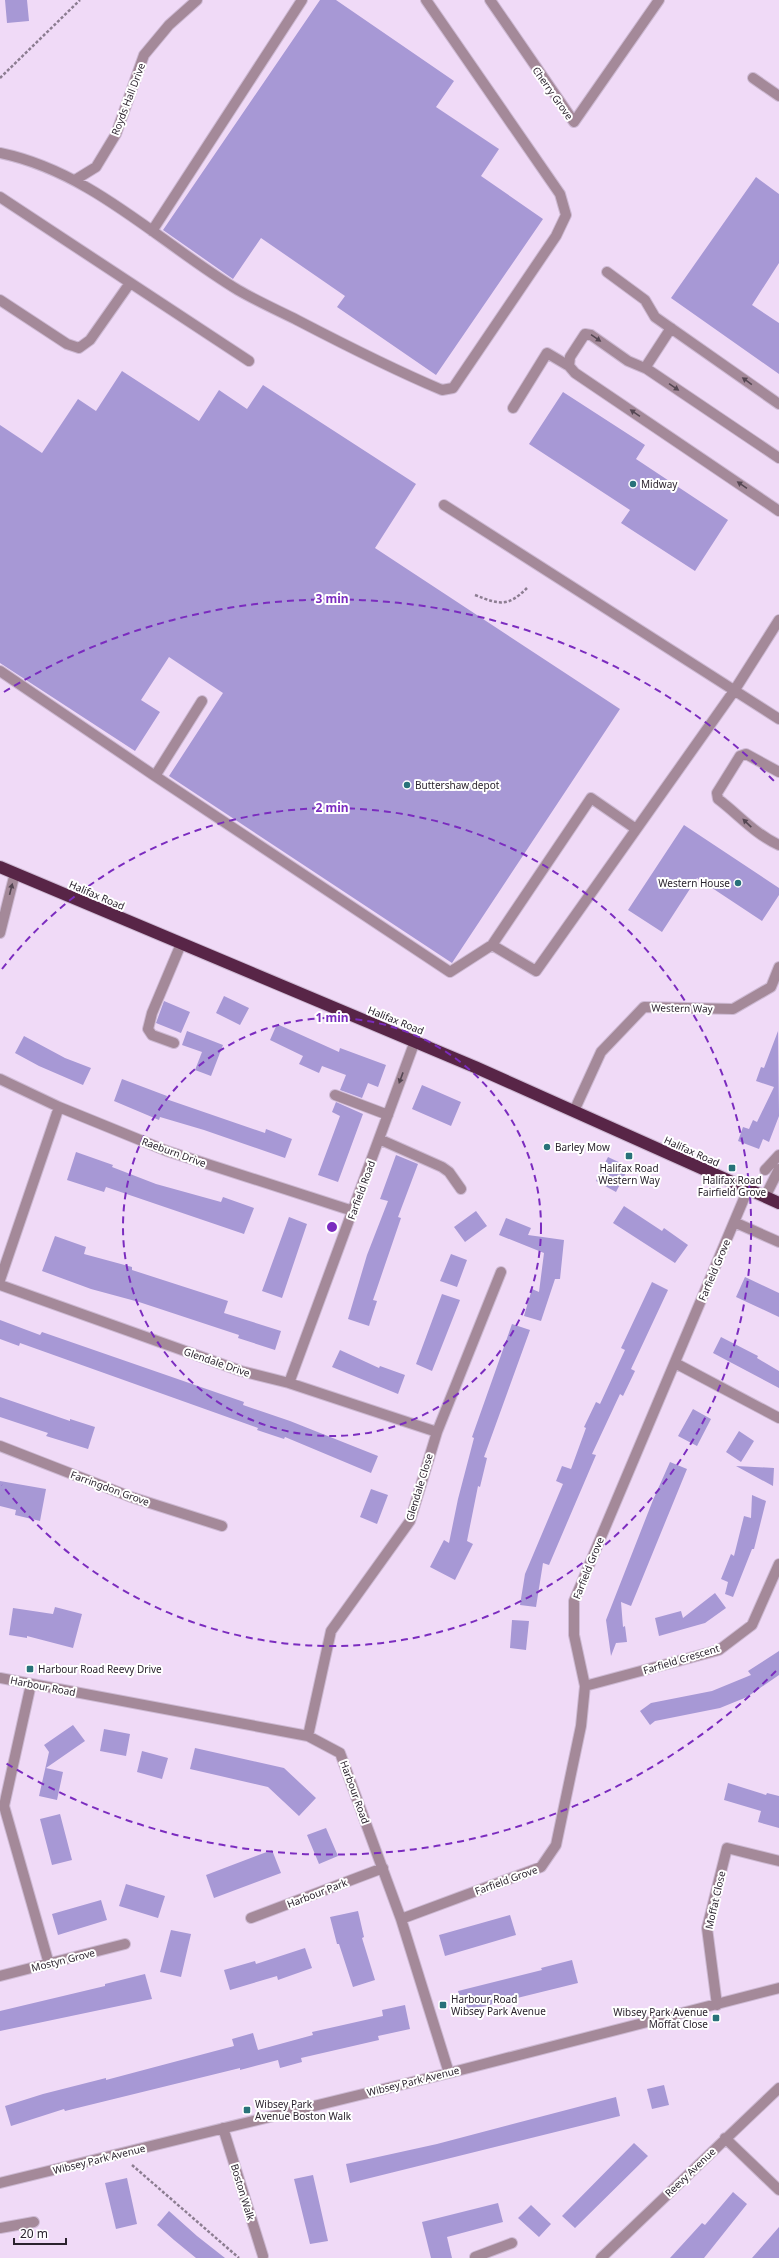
<svg xmlns="http://www.w3.org/2000/svg" width="779" height="2258" viewBox="0 0 779 2258" font-family="'Noto Sans',sans-serif">
<style>
.building{fill:#a798d5}
.lines{fill:none;stroke-linecap:round;stroke-linejoin:round}
.minor-casing{stroke:#cdb9d3;stroke-width:12}
.highway-casing{stroke:#cdb9d3;stroke-width:14}
.path{stroke:#8c7d91;stroke-width:2.5;stroke-dasharray:3 2;stroke-linecap:butt}
.minor{stroke:#a48999;stroke-width:10}
.highway{stroke:#582547;stroke-width:12}
.oneway{fill:#554753}
.ring{fill:none;stroke:#7b2cbf;stroke-width:2;stroke-dasharray:7 5}
.poi-dot{fill:#287279;stroke:#fff;stroke-width:1.5}
.labels{text-anchor:middle;stroke-width:4;stroke-linejoin:round;paint-order:stroke}
.street-label{font-size:10px;fill:#2b232e;stroke:#fff}
.poi-label{font-size:10px;fill:#2b232e;stroke:#fff;text-anchor:start}
.centre{fill:#7b2cbf;stroke:#fff;stroke-width:2}
.ring-label{font-size:12px;text-anchor:middle;font-weight:bold;fill:#7b2cbf;stroke:#fff;stroke-width:4;stroke-linejoin:round;paint-order:stroke}
</style>
<rect width="100%" height="100%" fill="#f0daf7"/>
<path class="building" d="M5,0H27L29,21L7,23Z
M320,0H336L454,81L436,107L499,149L481,176L543,219L436,375L337,307L345,296L261,238L233,279L163,230Z
M756,177L779,194V263L752,305L779,323V374L671,298Z
M122,371L199,421L219,390L247,409L263,385L416,484L375,548L620,709L452,963L169,776L223,693L169,657L141,700L160,712L135,751L0,663V425L42,453L78,399L96,411Z
M563,392L645,445L636,459L728,520L695,571L621,523L630,510L529,444Z
M684,825L779,888V895L762,921L697,878L662,932L628,910Z
M224,996L249,1008L240,1025L216,1013Z
M164,1001L190,1012L181,1033L156,1023Z
M277,1024L339,1052L340,1048L386,1065L378,1087L368,1083L362,1098L340,1090L346,1075L322,1066L319,1073L299,1064L303,1056L270,1040Z
M187,1031L223,1045L211,1076L195,1070L202,1052L182,1045Z
M778,1031L779,1116L769,1142L763,1139L759,1149L738,1141L743,1127L749,1129L753,1120L757,1122L774,1087L756,1081L761,1067L764,1068Z
M24,1036L65,1058L91,1068L83,1085L39,1066L15,1053Z
M122,1079L167,1096L166,1099L265,1133L266,1129L292,1139L285,1158L204,1130L160,1117L159,1120L114,1101Z
M422,1085L461,1102L451,1126L412,1109Z
M336,1102L363,1114L338,1182L318,1175L340,1116L332,1112Z
M76,1152L113,1165L112,1167L156,1184L221,1202L223,1197L254,1208L244,1234L106,1187L104,1192L67,1180Z
M396,1155L418,1164L398,1217L401,1218L373,1300L377,1301L369,1326L348,1319L367,1255L388,1201L380,1199Z
M608,1157L629,1167L616,1192L596,1181Z
M624,1206L662,1231L664,1228L688,1245L675,1263L613,1223Z
M476,1211L487,1226L465,1242L454,1227Z
M289,1217L307,1224L282,1298L262,1291Z
M506,1218L531,1228L528,1235L564,1240L560,1279H555L541,1321L524,1316L532,1289L539,1292L544,1253L499,1235Z
M55,1236L86,1247L84,1254L132,1267V1270L228,1301L224,1313L281,1331L275,1350L238,1338L239,1335L139,1302L91,1289L42,1271Z
M451,1254L467,1260L457,1287L440,1281Z
M745,1277L779,1293V1317L736,1297Z
M652,1282L668,1290L631,1369L635,1371L623,1396L620,1394L592,1454L596,1455L549,1565L543,1563L536,1607L520,1605L525,1574L563,1484L556,1481L562,1466L571,1469L586,1428L584,1427L596,1402L600,1404L625,1350L621,1348Z
M442,1294L460,1300L432,1371L416,1364Z
M0,1320L40,1335L42,1332L244,1402L243,1405L290,1421L378,1456L371,1473L285,1437L284,1439L257,1430L258,1428L20,1343L19,1346L0,1339Z
M512,1324L530,1330L484,1457L487,1458L480,1487L478,1486L467,1541L473,1544L455,1580L430,1567L444,1540L449,1543L458,1499L474,1438L472,1437Z
M721,1337L758,1356L757,1358L779,1371V1388L713,1353Z
M340,1350L379,1368L380,1366L405,1375L398,1394L332,1367Z
M0,1397L70,1421V1419L95,1427L88,1449L46,1436L48,1433L0,1417Z
M693,1409L711,1419L697,1446L678,1436Z
M739,1431L754,1441L741,1462L726,1452Z
M670,1462L687,1469L631,1606L621,1602L623,1627L625,1626L627,1642L616,1643L611,1656L606,1620L653,1500Z
M736,1466L774,1468L773,1486Z
M0,1481L46,1489L40,1521L15,1515L16,1510L0,1506Z
M371,1489L388,1495L377,1524L360,1517Z
M752,1495L766,1501L754,1549H752L733,1597L725,1594L728,1582L721,1579L731,1554L734,1556L744,1516L751,1518Z
M715,1593L726,1608L705,1623L659,1636L655,1618L681,1611L683,1618Z
M55,1607L82,1614L73,1648L27,1636V1638L9,1635L13,1608L53,1614Z
M512,1620L529,1621L526,1650L510,1648Z
M779,1651V1675L747,1697L720,1708L655,1721L650,1725L640,1711L651,1703L712,1691L751,1675L748,1671Z
M73,1725L85,1741L46,1768L63,1772L57,1800L39,1796L49,1752L44,1745Z
M104,1729L130,1734L126,1756L100,1751Z
M195,1748L284,1768L316,1798L299,1816L268,1787L190,1769Z
M142,1751L168,1758L162,1779L137,1772Z
M728,1783L766,1795L767,1793L779,1796V1828L758,1822L761,1811L724,1800Z
M60,1814L72,1860L52,1865L40,1819Z
M326,1828L338,1856L319,1864L307,1835Z
M272,1850L281,1873L214,1898L206,1875Z
M126,1884L165,1896L158,1918L119,1906Z
M101,1900L107,1920L58,1935L52,1914Z
M358,1911L364,1937L362,1938L375,1980L353,1987L339,1944H337L330,1917Z
M510,1915L516,1935L445,1956L439,1935Z
M171,1930L191,1934L181,1977L160,1972Z
M305,1948L312,1968L278,1980L277,1976L230,1990L224,1970L255,1961L256,1964Z
M572,1960L578,1983L464,2011L458,1991L542,1970L541,1968Z
M145,1974L152,1999L0,2031V2011L105,1986V1984Z
M405,2005L410,2029L378,2036L379,2040L301,2058L302,2062L280,2068L278,2060L240,2070V2068L65,2111L64,2109L11,2126L5,2106L43,2094L106,2078V2080L234,2046L232,2039L253,2033L258,2050L313,2035L312,2032L383,2016L382,2010Z
M664,2085L669,2105L652,2109L647,2089Z
M616,2097L620,2116L350,2183L346,2164L437,2144Z
M634,2143L648,2156L575,2228L562,2216Z
M313,2175L328,2241L310,2244L294,2179Z
M127,2178L137,2224L116,2229L105,2183Z
M733,2192L747,2204L704,2258H670L702,2223L705,2225Z
M498,2203L503,2222L447,2237L452,2258H431L422,2222Z
M531,2205L551,2224L539,2237L518,2218Z
M169,2211L197,2236L225,2258H196L174,2240L157,2225Z
M779,2227V2258H752Z"/>
<g class="lines">
<defs>
<path id="minor" d="M490,0L574,122L659,0
M753,78L779,96
M0,153C92,172 160,243 238,290C257,301 277,310 297,320C345,345 392,369 442,390L453,388L556,236L566,215L560,194L426,0
M75,180L96,167L116,134L144,55L169,25L197,0
M0,197L249,361
M152,231L302,0
M607,272L645,300L655,317L779,404
M0,300L67,344L79,348L90,340L130,283
M645,368L671,328
M513,408L547,353L569,366
M779,458L647,369L628,361L591,335L585,334L570,357L569,366L575,373L779,511
M444,505L779,719
M0,671L155,776L202,701
M779,772L746,754L740,756L717,793L718,799C739,815 755,834 779,845
M155,776L450,972L492,945
M636,829L591,798L492,945L536,971L734,691L779,620
M0,933L15,873
M174,1043L152,1035L148,1029L152,1013L181,944
M0,1079L59,1107L167,1151L353,1211
M335,1095L388,1115
M574,1111L601,1052L644,1007L733,1009L771,987L779,967
M379,1139L442,1167L449,1172L461,1189
M765,1170L779,1155
M765,1197L779,1169
M734,1222L779,1242
M0,1280L59,1107
M0,1285L241,1371L289,1383L437,1432
M675,1363L779,1418
M289,1383L415,1041
M0,1446L131,1497L222,1526
M0,1678L308,1736L340,1753L401,1919L449,2073
M31,1684L4,1806L49,1964
M585,1686L719,1650L752,1625L779,1564
M308,1736L331,1631L410,1521L437,1432L501,1272
M251,1918L383,1868
M401,1919L541,1867L556,1845L581,1726L585,1686L574,1635V1601L748,1189
M0,1976L125,1944
M717,2005L707,1928L727,1848L779,1861
M223,2128L263,2256
M725,2138L779,2190
M0,2183L449,2073L779,1988
M0,2228L34,2222
M475,2257L512,2243
M601,2258L779,2088"/>
<path id="highway" d="M0,867L475,1067L779,1203"/>
</defs>
<use href="#minor" class="minor-casing"/>
<use href="#highway" class="highway-casing"/>
<path class="path" d="M0,78L80,0
M475,595C500,605 508,607 527,588
M132,2165L239,2258"/>
<use href="#minor" class="minor"/>
<use href="#highway" class="highway"/>
</g>
<defs><path id="oneway-solid" d="M-6-.8H1V-3.2L6.5 0L1 3.2V.8H-6Z"/></defs>
<g class="oneway">
<use href="#oneway-solid" transform="translate(596 338) rotate(34)"/>
<use href="#oneway-solid" transform="translate(747 381) rotate(-144)"/>
<use href="#oneway-solid" transform="translate(674 387) rotate(34)"/>
<use href="#oneway-solid" transform="translate(635 413) rotate(-146)"/>
<use href="#oneway-solid" transform="translate(742 485) rotate(-146)"/>
<use href="#oneway-solid" transform="translate(747 823) rotate(-136)"/>
<use href="#oneway-solid" transform="translate(11 889) rotate(-76)"/>
<use href="#oneway-solid" transform="translate(401 1078) rotate(110)"/>
</g>
<g class="ring">
<circle cx="332" cy="1227" r="209"/>
<path d="M2 969A419 419 0 1 1 2 1485"/>
<path d="M776 1671A628 628 0 0 1 4 1762M4 692A628 628 0 0 1 776 783"/>
</g>
<g class="poi-dot">
<circle cx="633" cy="484" r="4"/>
<circle cx="407" cy="785" r="4"/>
<circle cx="738" cy="883" r="4"/>
<circle cx="547" cy="1147" r="4"/>
<rect x="625" y="1152" width="8" height="8" rx="2"/>
<rect x="728" y="1164" width="8" height="8" rx="2"/>
<rect x="26" y="1665" width="8" height="8" rx="2"/>
<rect x="439" y="2001" width="8" height="8" rx="2"/>
<rect x="712" y="2014" width="8" height="8" rx="2"/>
<rect x="243" y="2106" width="8" height="8" rx="2"/>
</g>
<g class="labels">
<g class="street-label">
<text transform="translate(553 93) rotate(55)" y="4">Cherry Grove</text>
<text transform="translate(128 99) rotate(-69)" y="4">Royds Hall Drive</text>
<text transform="translate(97 895) rotate(23)" y="4">Halifax Road</text>
<text transform="translate(682 1008) rotate(1)" y="4">Western Way</text>
<text transform="translate(396 1020) rotate(22)" y="4">Halifax Road</text>
<text transform="translate(692 1151) rotate(24)" y="4">Halifax Road</text>
<text transform="translate(174 1152) rotate(20)" y="4">Raeburn Drive</text>
<text transform="translate(361 1190) rotate(-70)" y="4">Farfield Road</text>
<text transform="translate(714 1270) rotate(-67)" y="4">Farfield Grove</text>
<text transform="translate(217 1362) rotate(19)" y="4">Glendale Drive</text>
<text transform="translate(419 1487) rotate(-73)" y="4">Glendale Close</text>
<text transform="translate(110 1488) rotate(20)" y="4">Farringdon Grove</text>
<text transform="translate(588 1568) rotate(-68)" y="4">Farfield Grove</text>
<text transform="translate(681 1659) rotate(-17)" y="4">Farfield Crescent</text>
<text transform="translate(43 1686) rotate(11)" y="4">Harbour Road</text>
<text transform="translate(355 1792) rotate(70)" y="4">Harbour Road</text>
<text transform="translate(506 1880) rotate(-20)" y="4">Farfield Grove</text>
<text transform="translate(317 1893) rotate(-21)" y="4">Harbour Park</text>
<text transform="translate(715 1900) rotate(-77)" y="4">Moffat Close</text>
<text transform="translate(63 1960) rotate(-14)" y="4">Mostyn Grove</text>
<text transform="translate(413 2081) rotate(-14)" y="4">Wibsey Park Avenue</text>
<text transform="translate(99 2159) rotate(-14)" y="4">Wibsey Park Avenue</text>
<text transform="translate(690 2172) rotate(-44)" y="4">Reevy Avenue</text>
<text transform="translate(243 2192) rotate(73)" y="4">Boston Walk</text>
</g>
<g class="poi-label">
<text x="641" y="488">Midway</text>
<text x="415" y="789">Buttershaw depot</text>
<text x="730" y="887" text-anchor="end">Western House</text>
<text x="555" y="1151">Barley Mow</text>
<text x="629" y="1172" text-anchor="middle">Halifax Road<tspan x="629" dy="12">Western Way</tspan></text>
<text x="732" y="1184" text-anchor="middle">Halifax Road<tspan x="732" dy="12">Fairfield Grove</tspan></text>
<text x="38" y="1673">Harbour Road Reevy Drive</text>
<text x="451" y="2003">Harbour Road<tspan x="451" dy="12">Wibsey Park Avenue</tspan></text>
<text x="708" y="2016" text-anchor="end">Wibsey Park Avenue<tspan x="708" dy="12">Moffat Close</tspan></text>
<text x="255" y="2108">Wibsey Park<tspan x="255" dy="12">Avenue Boston Walk</tspan></text>
</g>
</g>
<circle cx="332" cy="1227" r="6" class="centre"/>
<g class="ring-label">
<text x="332" y="603">3 min</text>
<text x="332" y="812">2 min</text>
<text x="332" y="1022">1 min</text>
</g>
<path d="M14 2238v6h52v-6" fill="none" stroke="#2b232e" stroke-width="2"/>
<text x="20" y="2238" font-size="12" fill="#2b232e" stroke="#ffffff" stroke-width="3" paint-order="stroke">20 m</text>
</svg>
